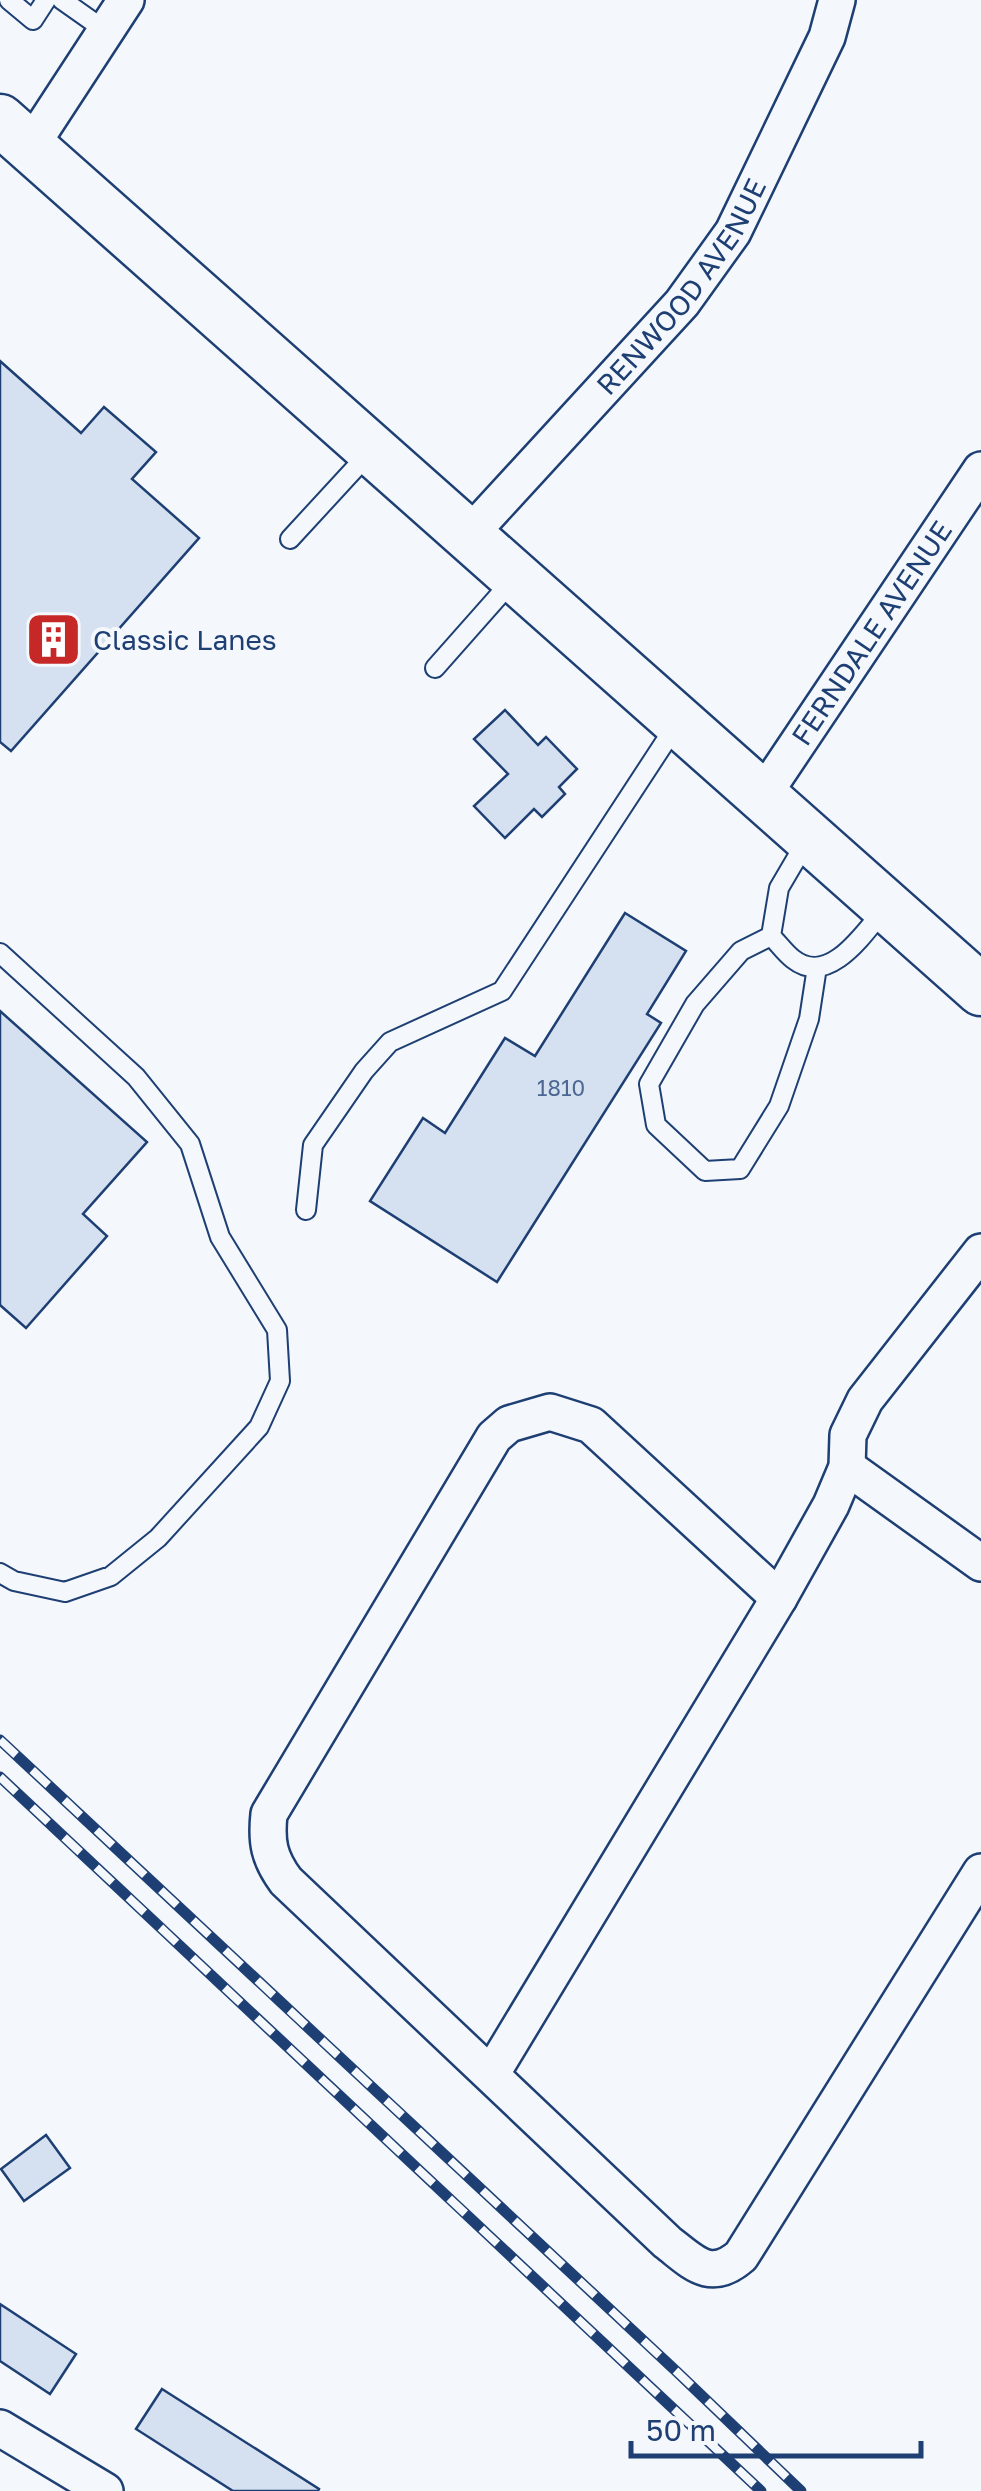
<svg xmlns="http://www.w3.org/2000/svg" width="981" height="2491" viewBox="0 0 981 2491" font-family="'Golos Text',sans-serif">
<style>
.building{fill:#d5e0f0;stroke:#1d3f73;stroke-width:2.5}
.lines{fill:none;stroke-linecap:round;stroke-linejoin:round}
.service-casing{stroke:#1d3f73;stroke-width:22}
.minor-casing{stroke:#1d3f73;stroke-width:40}
.secondary-casing{stroke:#1d3f73;stroke-width:55}
.service{stroke:#f4f7fb;stroke-width:18}
.minor{stroke:#f4f7fb;stroke-width:35}
.secondary{stroke:#f4f7fb;stroke-width:50}
.rail-casing{stroke:#1d3f73;stroke-width:11}
.rail{stroke:#f4f7fb;stroke-width:8;stroke-dasharray:22;stroke-linecap:butt}
.labels{text-anchor:middle;stroke-width:8;stroke-linejoin:round;paint-order:stroke}
.number-label{font-size:22px;fill:#4b6792}
.street-label{font-size:28px;fill:#1d3f73;stroke:#f4f7fb}
.poi-label{font-size:28px;fill:#1d3f73;stroke:#f4f7fb;text-anchor:start}
</style>
<rect width="100%" height="100%" fill="#f4f7fb"/>
<path class="building" d="M0,361L81,433L104,407L156,452L132,479L199,538L11,751L0,742Z
M505,710L538,745L546,737L577,769L559,787L565,794L542,817L534,809L505,838L474,806L508,774L474,739Z
M625,913L686,951L647,1014L661,1023L497,1282L370,1201L423,1118L445,1133L505,1038L535,1056Z
M0,1011L147,1142L83,1214L107,1236L26,1328L0,1305Z
M46,2135L70,2168L24,2201L1,2169Z
M0,2304L76,2354L50,2394L0,2361Z
M162,2389L319,2489L318,2491H233L136,2429Z"/>
<g class="lines">
<defs>
<path id="service" d="M9,0L33,20L46,0
M62,0L106,31
M290,539L371,451
M435,668L512,581
M806,842L779,888L771,936C779,944 785,953 793,959C830,988 866,930 886,907
M771,936L741,951L695,1004L649,1084L656,1125L705,1171L740,1169L779,1106L809,1019L817,967
M0,953L136,1077L190,1144L220,1237L277,1330L280,1381L259,1427L158,1538L111,1576L65,1592L14,1581L0,1573
M306,1210L313,1145L364,1071L390,1042L502,991L678,722"/>
<g id="minor">
<path d="M30,147L126,0"/>
<path id="s1" d="M469,535L682,303L733,232L827,37L837,0"/>
<path id="s2" d="M763,795L981,470"/>
<path d="M847,1467L981,1563"/>
<path d="M779,1598L591,1425L550,1412L509,1424L494,1437L269,1814C266,1842 269,1858 286,1881L667,2242C693,2262 710,2283 741,2256L981,1872"/>
<path d="M492,2073L779,1598L831,1505L847,1467L848,1435L865,1400L981,1252"/>
<path d="M0,2428L105,2491"/>
</g>
<path id="secondary" d="M0,120L981,990"/>
</defs>
<use href="#service" class="service-casing"/>
<use href="#minor" class="minor-casing"/>
<use href="#secondary" class="secondary-casing"/>
<use href="#service" class="service"/>
<use href="#minor" class="minor"/>
<use href="#secondary" class="secondary"/>
<defs>
<path id="rail" d="M0,1740L676,2371L801,2491
M0,1777L761,2491"/>
</defs>
<use href="#rail" class="rail-casing"/>
<use href="#rail" class="rail"/>
</g>
<defs>
<symbol id="building-square" viewBox="-11 -11 22 22"><rect x="-9" y="-9" width="18" height="18" rx="4" fill="#c62828" stroke="#f4f7fb"/><path d="M-4-6H4V6H1V3H-1V6H-4ZM-2.5-4.3h1.7v1.8h-1.7ZM.8-4.3h1.7v1.8H.8ZM-2.5-1h1.7V.8h-1.7ZM.8-1h1.7V.8H.8Z" fill="#fff"/></symbol>
</defs>
<g fill-rule="evenodd">
<use href="#building-square" x="22" y="608" width="63" height="63"/>
</g>
<g class="labels">
<g class="number-label">
<text x="561" y="1096">1810</text>
</g>
<g class="street-label">
<text dy="10" stroke="none"><textPath href="#s1" startOffset="328">RENWOOD AVENUE</textPath></text>
<text dy="10" stroke="none"><textPath href="#s2" startOffset="195">FERNDALE AVENUE</textPath></text>
</g>
<g class="poi-label">
<text x="93" y="650">Classic Lanes</text>
</g>
</g>
<path d="M631 2441v15h290v-15" fill="none" stroke="#1d3f73" stroke-width="5"/>
<text x="646" y="2441" font-size="30" fill="#1d3f73" stroke="#f4f7fb" stroke-width="8" paint-order="stroke">50 m</text>
</svg>
